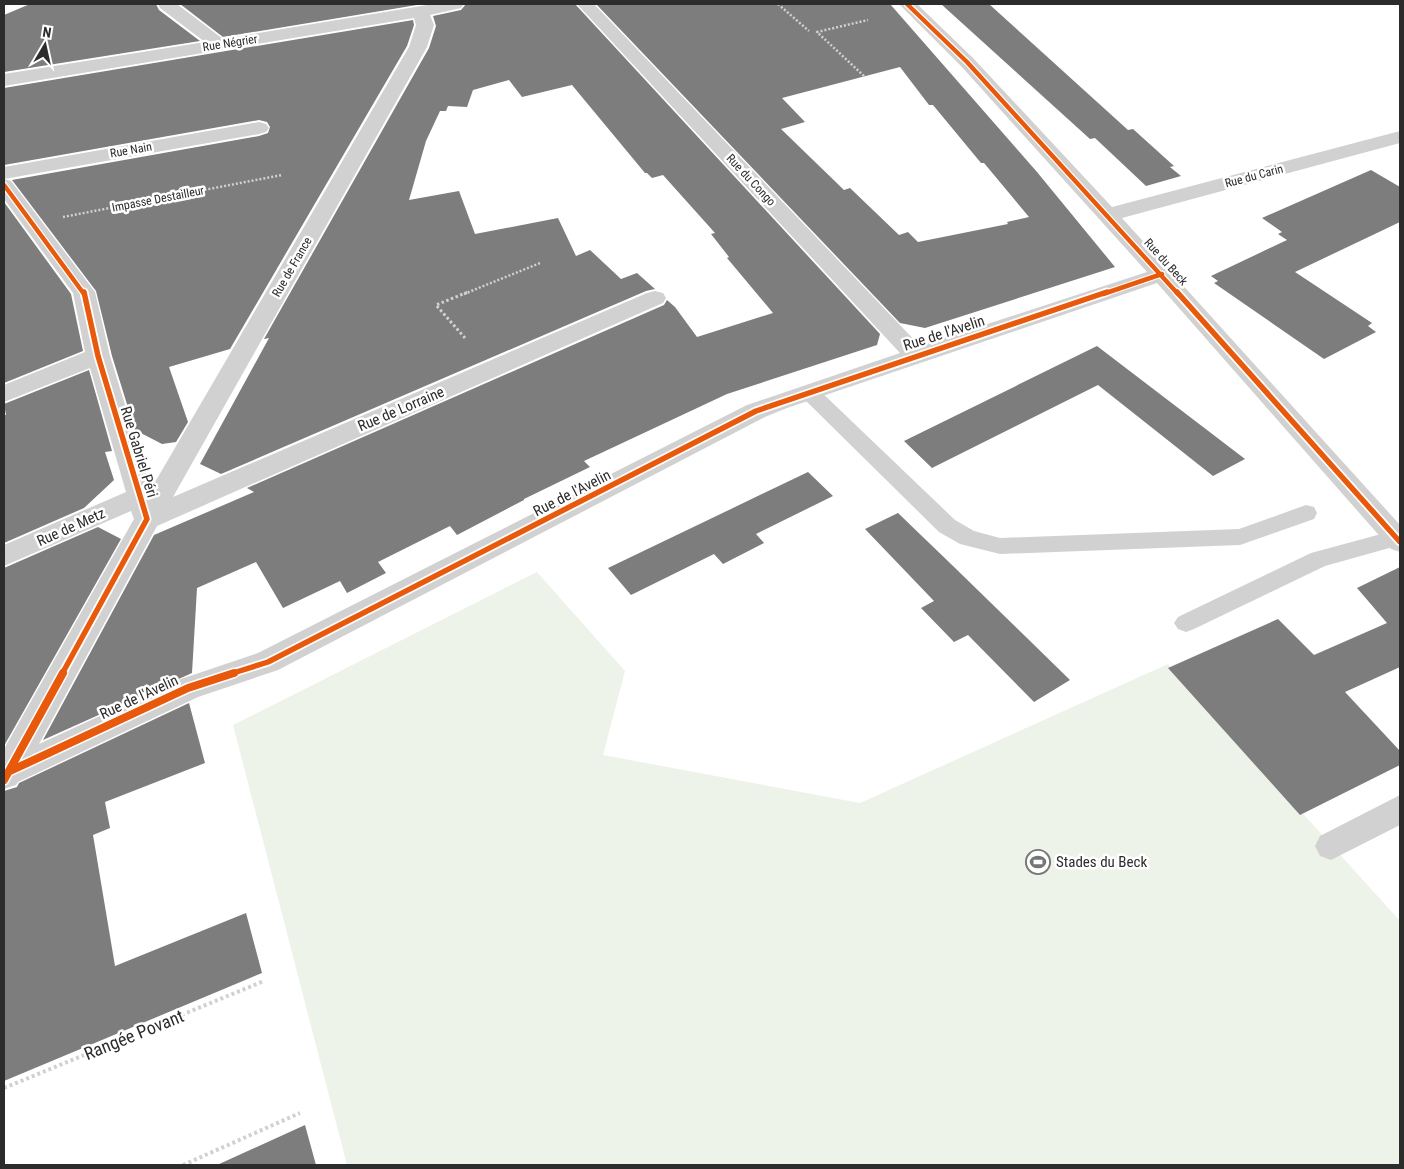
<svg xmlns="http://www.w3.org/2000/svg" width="1404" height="1169" viewBox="0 0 1404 1169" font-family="'Roboto Condensed',sans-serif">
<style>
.green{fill:#eef3ea}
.building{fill:#7d7d7d;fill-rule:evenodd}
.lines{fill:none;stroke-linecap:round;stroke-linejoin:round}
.path-far2{stroke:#d1d1d1;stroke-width:2.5;stroke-dasharray:2 2;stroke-linecap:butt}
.path-far1{stroke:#d1d1d1;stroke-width:3;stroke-dasharray:2.5 2.5;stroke-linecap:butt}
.path{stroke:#d1d1d1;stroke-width:4;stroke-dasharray:3 3;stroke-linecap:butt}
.lane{fill:#d1d1d1;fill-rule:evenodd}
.street{fill:#d1d1d1;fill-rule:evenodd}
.cycleway-far2-casing{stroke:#fff;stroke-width:7}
.cycleway-far1-casing{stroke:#fff;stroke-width:9}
.cycleway-casing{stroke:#fff;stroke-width:11}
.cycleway-far2{stroke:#e8590c;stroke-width:4.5}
.cycleway-far1{stroke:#e8590c;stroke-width:5.5}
.cycleway{stroke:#e8590c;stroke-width:8}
.labels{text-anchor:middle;stroke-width:5;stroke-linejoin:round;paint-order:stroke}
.far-street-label{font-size:12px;fill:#2c2c2c;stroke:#fff}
.street-label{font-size:15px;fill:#2c2c2c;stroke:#fff}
.poi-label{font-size:15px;fill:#2c2c2c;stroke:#fff;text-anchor:start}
.near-street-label{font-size:18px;fill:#2c2c2c;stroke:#fff}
</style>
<rect width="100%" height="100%" fill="#fff"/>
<path class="green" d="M537,572L625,671L603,755L860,803L1168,664L1400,921V1165H347L233,725Z"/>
<path class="building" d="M30,4H156L159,10L200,41L4,72V15Z
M180,4H423L223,37Z
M466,4H575L880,334L877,345L727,394L584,461L590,467L524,499V500L457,535L450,526L378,562L386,573L347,593L340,581L283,608L256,562L197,588L192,673L43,740L154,535L254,492L247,488L664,305L667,300L675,307L697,337L773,313L727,258L729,257L711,234L715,233L663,175L652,178L647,173H645L572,85L522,97L509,80L473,90L467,107L448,106L446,111H440L426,141L409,200L459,191L475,234L558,218L576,256L590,250L621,279L637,273L655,289L646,291L221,474L200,464L269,338L264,339L429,48L436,26L433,16L461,10Z
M596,4H890L1037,172L1115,267L925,328L900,323ZM900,67L929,105H933L981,163H984L1029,217L1007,222L1008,224L918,242L908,232L899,235L850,188L844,190L781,129L805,122L782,98Z
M941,4H989L1128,130L1133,129L1174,166L1170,167L1181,176L1146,186L1095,138L1090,139Z
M413,20L414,25L407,46L230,349L169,367L188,422L176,442L162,444L135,430L112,356L96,291L12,180L259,136L268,133L270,127L267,122L259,120L4,165V88Z
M1371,170L1400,187V222L1295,272L1372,323L1368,326L1376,332L1324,359L1214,283L1218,281L1211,276L1287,240L1278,234L1282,232L1262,218Z
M4,202L71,294L83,351L4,383Z
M1097,346L1245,459L1213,476L1098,385L932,468L904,441Z
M89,370L112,451L105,452L114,480L84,508L4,543V415H6L4,404Z
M808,472L833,496L756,534L764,543L723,564L714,554L631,595L608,568Z
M898,513L952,565L1070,680L1034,702L968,635L954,642L921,608L934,601L865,529Z
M98,527L121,539L4,746V568Z
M1400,567V667L1345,692L1400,751V765L1300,815L1168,668L1278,619L1314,655L1387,623L1357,588Z
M189,703L205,763L105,802L110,828L93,835L115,966L246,913L262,973L4,1081V791L17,787L19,783Z
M305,1125L316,1165H217Z"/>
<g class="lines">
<path class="path-far2" d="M778,4L809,31
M864,76L817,32L868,20
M63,217L282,175
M464,294L540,263"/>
<path class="path-far1" d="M465,338L436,305L468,292"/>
<path class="path" d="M4,1088L264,981
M183,1165L300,1113"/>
<path class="lane" d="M809,385L816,387L955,520L974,531L1000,538L1239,529L1306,505L1314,507L1317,513L1314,519L1240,545L1000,554L960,544L939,532L802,397L799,392L802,387Z
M1396,530L1400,531V545L1325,566L1194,629L1186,632L1178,629L1174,623L1178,617L1311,553Z"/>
<path class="street" d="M158,4H177L223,39L433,4H464L461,8L430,15L434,25L427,47L173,497L647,293L655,291L663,293L666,298L663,303L157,526L39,744L178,680L258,653L747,405L900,353L577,4H594L920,346L1147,272L961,66L899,4H917L973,58L1112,207L1400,131V143L1122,218L1400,525V552L1391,549L1157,283L787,408L765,417L278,670L198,697L18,782L16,785L4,789V749L134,519L131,511L4,566V545L126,492L90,368L4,402V385L85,352L73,293L4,199V167L259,122L266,124L269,128L266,132L259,134L4,179L11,181L95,292L110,356L151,489L409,47L416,25L414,18L4,86V74L205,42L160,8Z
M1400,795V825L1331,860L1320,856L1315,846L1320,836Z"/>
<defs>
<path id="cycleway-far2" d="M907,4L967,62L1178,294
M4,185L84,294
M1103,294L1162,274"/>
<path id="cycleway-far1" d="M1177,292L1400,542
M62,674L147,519L98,356L84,292
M230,674L268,662L756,411L1107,292"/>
<path id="cycleway" d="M8,772L188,688L234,673
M4,780L63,673"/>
</defs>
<use href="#cycleway-far2" class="cycleway-far2-casing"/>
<use href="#cycleway-far1" class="cycleway-far1-casing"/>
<use href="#cycleway" class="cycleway-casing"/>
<use href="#cycleway-far2" class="cycleway-far2"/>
<use href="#cycleway-far1" class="cycleway-far1"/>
<use href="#cycleway" class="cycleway"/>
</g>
<defs>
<symbol id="stadium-ring" viewBox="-11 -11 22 22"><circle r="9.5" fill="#fff" stroke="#767676" stroke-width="1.5"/><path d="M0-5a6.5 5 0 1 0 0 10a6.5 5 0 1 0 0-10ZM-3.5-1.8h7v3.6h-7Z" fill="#767676"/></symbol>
</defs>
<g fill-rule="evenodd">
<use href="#stadium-ring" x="1024" y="848" width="28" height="28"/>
</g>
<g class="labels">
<g class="far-street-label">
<text transform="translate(230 43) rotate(-9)" y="4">Rue Négrier</text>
<text transform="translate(131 150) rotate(-10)" y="4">Rue Nain</text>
<text transform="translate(1254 176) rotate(-15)" y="4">Rue du Carin</text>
<text transform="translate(751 180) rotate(47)" y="4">Rue du Congo</text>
<text transform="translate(158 199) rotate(-11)" y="4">Impasse Destailleur</text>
<text transform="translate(1166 262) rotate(48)" y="4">Rue du Beck</text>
<text transform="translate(292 267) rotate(-60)" y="4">Rue de France</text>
</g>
<g class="street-label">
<text transform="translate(944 333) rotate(-18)" y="5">Rue de l'Avelin</text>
<text transform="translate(401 409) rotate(-23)" y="5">Rue de Lorraine</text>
<text transform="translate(139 452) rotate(73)" y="5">Rue Gabriel Péri</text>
<text transform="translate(572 493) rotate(-27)" y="5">Rue de l'Avelin</text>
<text transform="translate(71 527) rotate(-24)" y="5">Rue de Metz</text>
<text transform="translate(139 697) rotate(-25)" y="5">Rue de l'Avelin</text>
</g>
<g class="poi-label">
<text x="1056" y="867">Stades du Beck</text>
</g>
<g class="near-street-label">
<text transform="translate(134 1035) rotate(-22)" y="6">Rangée Povant</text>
</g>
</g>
<rect width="1404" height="1169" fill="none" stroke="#2c2c2c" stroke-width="10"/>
<g transform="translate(45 45) rotate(9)" stroke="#ffffff" stroke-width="4" paint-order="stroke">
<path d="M0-4L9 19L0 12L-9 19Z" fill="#2c2c2c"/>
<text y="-8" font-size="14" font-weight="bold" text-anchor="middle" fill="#2c2c2c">N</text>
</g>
</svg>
